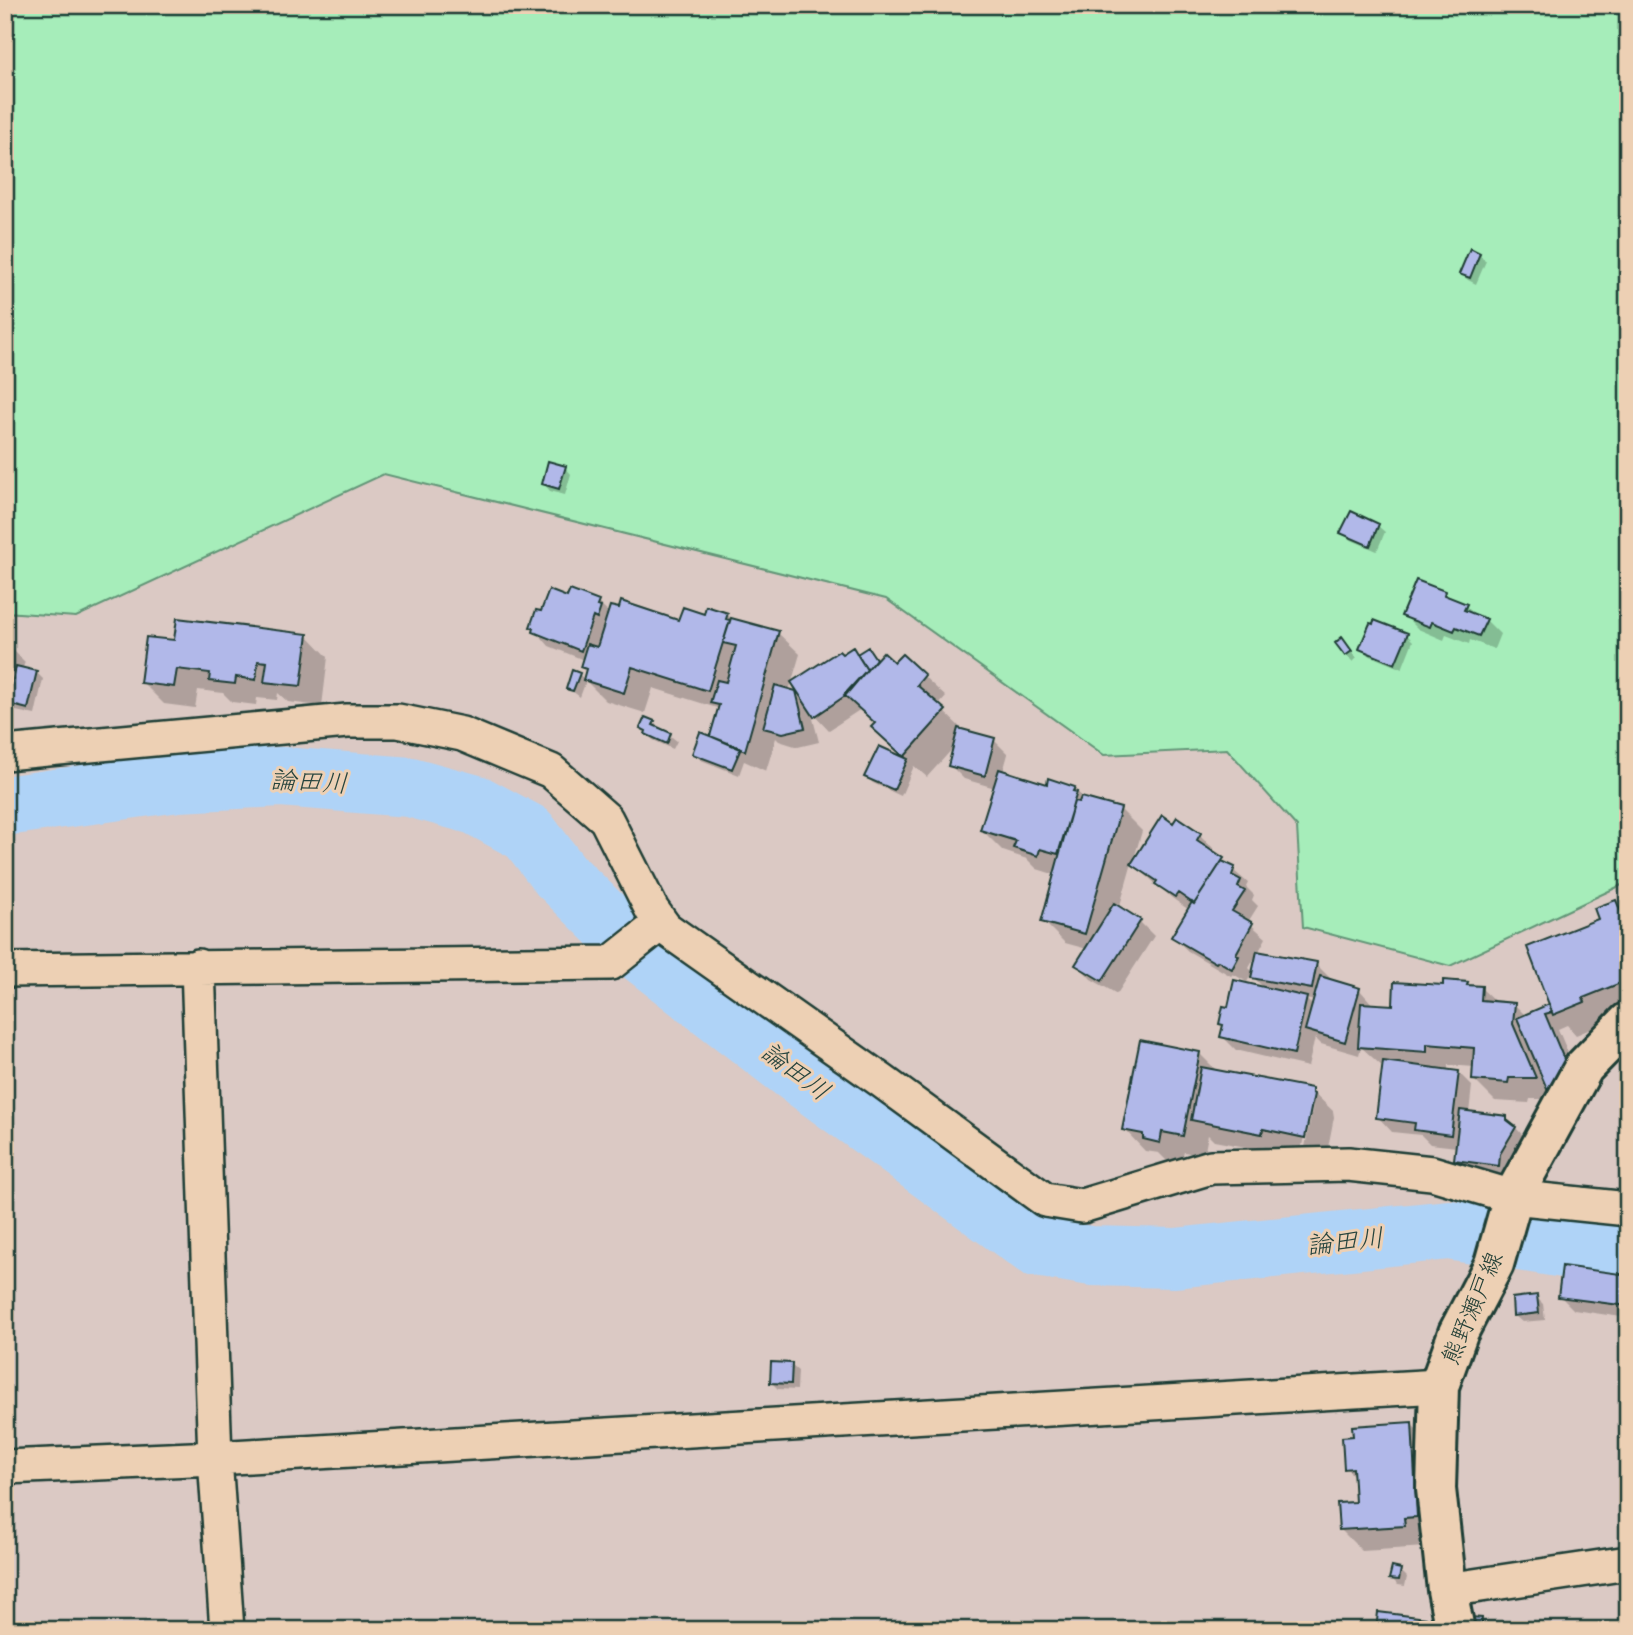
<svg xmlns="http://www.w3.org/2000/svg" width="1633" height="1635" viewBox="0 0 1633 1635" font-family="'Playpen Sans','Klee One',sans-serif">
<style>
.green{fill:#a6edba;stroke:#629577;stroke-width:2}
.shadow{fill:#0003;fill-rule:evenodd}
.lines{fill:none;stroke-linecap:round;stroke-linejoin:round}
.river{stroke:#afd3f7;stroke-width:60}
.building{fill:#b1b8e9;stroke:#1f3d34;stroke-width:2}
.minor-casing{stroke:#1f3d34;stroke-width:38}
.secondary-casing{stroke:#1f3d34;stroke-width:44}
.minor{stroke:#edd0b4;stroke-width:33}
.secondary{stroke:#edd0b4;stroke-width:38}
.labels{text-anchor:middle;stroke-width:6;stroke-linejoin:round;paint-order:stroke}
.street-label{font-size:24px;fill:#1f3d34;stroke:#edd0b4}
.water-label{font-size:26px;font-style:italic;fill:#26443e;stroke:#edd0b4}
</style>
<rect width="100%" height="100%" fill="#dbc9c4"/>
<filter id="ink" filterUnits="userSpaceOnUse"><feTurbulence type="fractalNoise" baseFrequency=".0143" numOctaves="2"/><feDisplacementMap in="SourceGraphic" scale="14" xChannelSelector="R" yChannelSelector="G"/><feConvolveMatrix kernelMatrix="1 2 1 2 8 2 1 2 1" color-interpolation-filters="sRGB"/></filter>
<g filter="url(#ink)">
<path class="green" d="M5,5H1628V882L1450,966L1303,927L1297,827L1227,749L1104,755L886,599L384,474L76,617L5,612Z"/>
<path class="shadow" d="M1479,254L1486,261L1476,284L1468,280L1461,274Z
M565,467L571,474L565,495L550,491L544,484Z
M1351,513L1378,526L1385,532L1377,551L1349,539L1342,532Z
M1444,592L1452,600L1466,606L1477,617L1486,620L1500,634L1494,649L1470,640L1469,644L1446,635L1444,640L1418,629L1404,615Z
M568,599L598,603L610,614L680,622L705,616L727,614L732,620L778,633L800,654L789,691L795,693L804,702L842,656H859L868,649L878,660L895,665L902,656L946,697L938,706L965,732L994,740L1008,754L1003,772L1048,786L1074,788L1085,800L1120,809L1142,831L1133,862L1177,820L1200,835L1214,849L1212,852L1248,883L1246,887L1254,895L1252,900L1258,906L1248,922L1266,938L1258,953L1316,964L1330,978V981L1359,989L1373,1005L1394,1007L1444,987L1467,983L1471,987L1481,988L1497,1003L1514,1004L1526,1016L1552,1005L1601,920L1616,902L1628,914V1010L1604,1019L1605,1023L1576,1035L1567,1025L1558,1029L1579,1079L1556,1099H1530L1529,1103L1495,1101L1473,1079L1474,1067L1448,1065V1071L1458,1072L1472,1086L1469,1113L1506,1117L1529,1142L1512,1179L1470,1173L1456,1159L1457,1147L1430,1144L1421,1135L1392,1132L1378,1117L1384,1068L1361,1047L1359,1055L1321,1044L1315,1038L1308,1067L1236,1050L1222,1036L1224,1027L1221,1023L1229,1010L1265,989L1253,977L1257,954L1249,968L1253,972L1247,982L1233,974L1231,976L1188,951L1173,937L1189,910L1172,898L1132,863L1119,909L1140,922L1154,936L1117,994L1091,979L1077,964L1087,949L1065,943L1043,921L1056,875L1037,869L1027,859L1003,851L982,830L995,788L964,779L950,765L955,746L927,777L914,766L901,796L873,783L866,776L908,760L873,727L876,724L861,709L829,730L811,711L819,742L798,747L779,741L776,738L766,771L744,761L739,775L701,760L694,754L717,741V708L653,688L645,713L606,701L586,681L580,697L568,688L579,674L585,680L587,671L582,666L584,660L549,646L532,626L542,614ZM1306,999L1315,1001L1314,1006L1311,1004Z
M307,635L328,657L322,706L288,702L278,693L277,700L257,698L256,705L232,702L223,693L198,690L195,708L164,704L142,682L175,642Z
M1407,635L1413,641L1402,669L1368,655L1361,649Z
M1342,640L1357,658L1353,662L1346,655Z
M5,646L11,648L25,662L22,670L36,672L43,679L35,715L16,711L7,702L5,704Z
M654,723L677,741L673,749L653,740L642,728Z
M1628,896V909L1623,898Z
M1199,1053L1218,1072L1311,1090L1333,1111L1334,1117L1326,1158L1283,1154L1214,1141L1208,1135L1204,1156L1184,1152L1181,1163L1166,1160L1159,1153L1145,1151L1124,1129ZM1310,1106H1313L1305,1147L1302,1146Z
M1090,1213V1228H1085L1078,1222Z
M1628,1277V1318L1574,1310L1560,1296Z
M1536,1297L1543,1304L1545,1320L1522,1322L1515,1316Z
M791,1365L798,1371L797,1390L778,1389L771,1382Z
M1411,1424L1433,1445L1426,1547L1362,1551L1340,1529L1357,1503L1355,1477L1346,1468Z
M1401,1571L1407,1577L1405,1586L1398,1585L1391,1578Z
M1425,1620L1435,1630H1378Z
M1482,1620L1488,1627V1630H1470Z"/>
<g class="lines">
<path class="river" d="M5,806L178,782L281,777L410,787L476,805L528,833L560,875L631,945L794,1071L1036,1247L1091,1256L1175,1258L1449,1230L1628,1258"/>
</g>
<path class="building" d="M1470,248L1480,253L1470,278L1459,274Z
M548,461L566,466L559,489L542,484Z
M1351,511L1379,524L1370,546L1340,533Z
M1416,580L1445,591L1444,595L1467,604L1464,610L1487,619L1479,636L1456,627L1454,631L1432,622L1430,627L1401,616Z
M549,590L567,597L570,590L599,601L597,606L601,607L597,619L593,617L581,651L533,632L534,628L530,627L536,610L541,611Z
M621,601L678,620L683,607L704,614L706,606L728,613L726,619L730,620L708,691L632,667L624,693L583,680L586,669L580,667L587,644L597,647L610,606L619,608Z
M177,618L308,634L301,686L264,682L267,662L258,661L256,680L236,677L235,684L209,681L210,673L177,669L174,687L140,683L146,637L174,640Z
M731,618L779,631L745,751L710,736L719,705L710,703L717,680L726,682L736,646L723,643Z
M1374,620L1408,633L1395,664L1359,649L1370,623L1373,624Z
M1342,637L1352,651L1345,656L1335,643Z
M853,647L867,670L845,696L814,717L791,682L839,651L842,654Z
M868,647L876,659L867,670L857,654Z
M883,652L894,662L902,654L925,675L917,685L946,710L904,757L871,727L875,723L844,695Z
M16,666L37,671L28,709L8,704Z
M572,670L580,673L573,691L566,689Z
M775,685L796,691L805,728L783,733L763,728Z
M645,717L655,721L653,725L671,733L667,744L645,734L646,731L640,728Z
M958,728L995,738L985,776L948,766Z
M700,732L741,748L732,769L692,754Z
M879,746L908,759L894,790L864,777Z
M999,769L1047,784L1048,778L1075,787L1073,791L1077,792L1058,854L1040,849L1038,856L1013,848L1016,841L980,830Z
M1081,797L1121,808L1085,934L1041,922L1074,801L1079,802Z
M1162,815L1173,823L1177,817L1201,833L1197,840L1224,858L1194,904L1178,893L1175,897L1155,884L1157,881L1131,864Z
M1222,861L1235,867L1232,875L1241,880L1238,887L1245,891L1232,911L1253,923L1236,954L1239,956L1232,969L1218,961L1216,963L1171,937L1192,902L1194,904Z
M1616,900L1628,929V980L1583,998L1585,1002L1553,1015L1527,947L1598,919L1594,908Z
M1114,903L1141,920L1102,981L1075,965Z
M1257,951L1317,962L1312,989L1251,978Z
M1320,976L1360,988L1345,1042L1305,1030Z
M1234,980L1307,997L1294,1054L1220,1037L1223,1025L1219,1024L1223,1006L1228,1007Z
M1443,980L1468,982L1467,985L1482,986L1481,1000L1515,1003L1513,1024L1536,1078H1509L1508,1083L1472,1080L1474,1048L1427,1044V1052L1358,1047L1361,1003L1393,1005L1394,982L1443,985Z
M1549,1004L1552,1012L1545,1014L1566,1064L1547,1089L1517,1018Z
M1140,1040L1200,1052L1183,1136L1162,1132L1160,1143L1143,1139V1134L1122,1130Z
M1383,1061L1459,1071L1451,1135L1414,1130L1415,1123L1376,1118Z
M1201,1067L1312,1088V1093L1314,1094L1305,1138L1263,1129L1262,1134L1191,1120Z
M1460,1110L1507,1116V1120L1516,1127L1500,1154L1499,1166L1454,1160Z
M1562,1266L1628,1275V1306L1558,1297Z
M1537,1295L1539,1313L1513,1316L1512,1298Z
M771,1362L792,1363L791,1384L770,1383Z
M1412,1422L1417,1517L1404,1518L1405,1526L1339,1530L1337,1503L1355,1502L1353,1468L1344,1469L1342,1437L1353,1436L1352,1426Z
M1392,1567L1401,1569L1399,1580L1389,1579Z
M1378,1612L1426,1618L1428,1630H1376Z
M1470,1617L1482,1618L1481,1630H1469Z"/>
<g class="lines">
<defs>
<path id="minor" d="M5,753L347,721H398L462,734L551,771L606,819L652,910L665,928L882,1081L1045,1200L1082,1206L1211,1167L1348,1164L1432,1173L1513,1197L1628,1209
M198,966L215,1458L227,1630
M5,970L611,963L660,924
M5,1467L215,1458L1439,1386
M1447,1590L1628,1563"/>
<path id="secondary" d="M1455,1630L1447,1590L1436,1489L1439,1386L1458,1333L1494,1264L1513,1197L1584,1067L1628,1022"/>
</defs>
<use href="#minor" class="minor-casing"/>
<use href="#secondary" class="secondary-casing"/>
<use href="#minor" class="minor"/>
<use href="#secondary" class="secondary"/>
</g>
</g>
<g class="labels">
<g class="street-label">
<text transform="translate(1472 1308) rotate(-67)" y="8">熊野瀬戸線</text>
</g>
<g class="water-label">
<text transform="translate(309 781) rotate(3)" y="9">論田川</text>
<text transform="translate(796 1071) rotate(37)" y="9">論田川</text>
<text transform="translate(1345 1241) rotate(-6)" y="9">論田川</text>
</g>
</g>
<rect width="1633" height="1635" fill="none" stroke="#edd0b4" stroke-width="28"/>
<rect x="14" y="14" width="1605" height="1607" fill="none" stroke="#1f3d34" stroke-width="2.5" filter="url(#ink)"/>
</svg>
